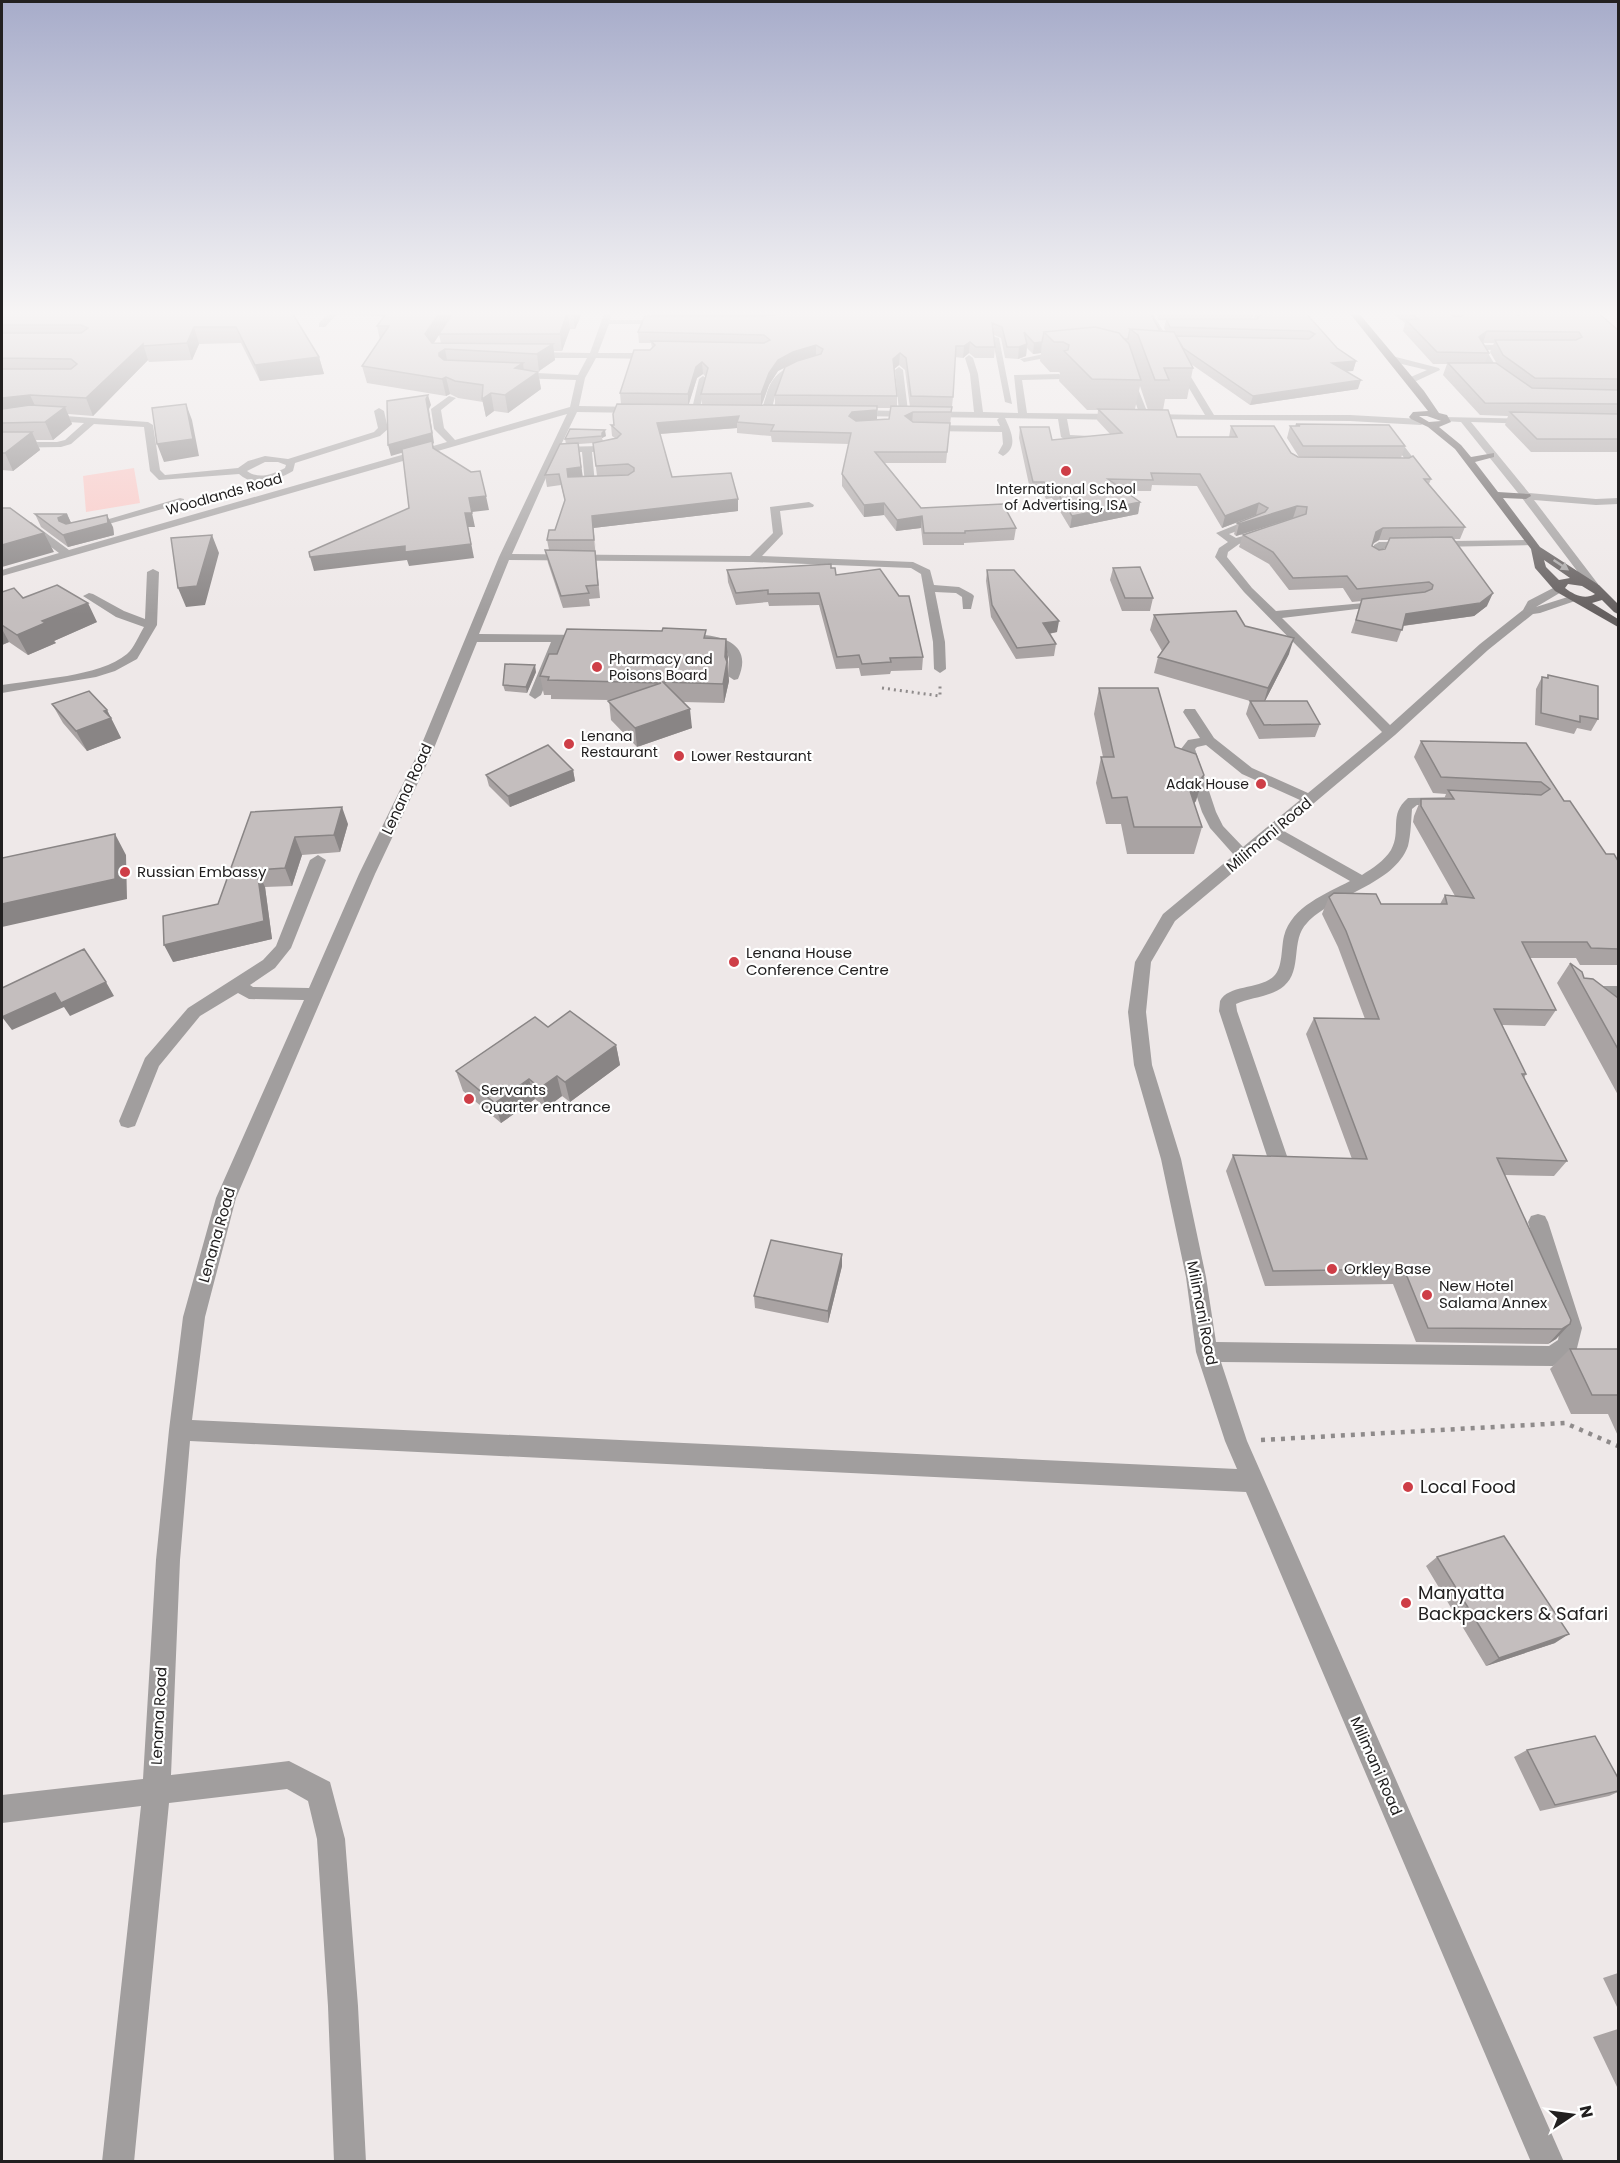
<svg xmlns="http://www.w3.org/2000/svg" width="1620" height="2163" viewBox="0 0 1620 2163" font-family="Poppins,sans-serif">
<style>
.green{fill:#fbc6c3}
.lines{fill:none;stroke-linecap:round;stroke-linejoin:round}
.path-far1{stroke:#8f8b8b;stroke-width:3;stroke-dasharray:2 4;stroke-linecap:butt}
.path{stroke:#8f8b8b;stroke-width:4.5;stroke-dasharray:4 6;stroke-linecap:butt}
.minor{fill:#a19e9e;fill-rule:evenodd}
.major{fill:#656060;fill-rule:evenodd}
.wall{fill:#a9a3a3;fill-rule:evenodd}
.shaded-wall{fill:#898585}
.building{fill:#c4bebe;stroke:#898585;stroke-width:1.5}
.oneway{fill:#aaa8a8}
.poi-dot{fill:#ce3e47;stroke:#fff;stroke-width:2}
.labels{text-anchor:middle;stroke-width:4.5;stroke-linejoin:round;paint-order:stroke}
.far-poi-label{font-size:14px;fill:#222020;stroke:#fff;text-anchor:start}
.far-street-label{font-size:14px;fill:#222020;stroke:#fff}
.street-label{font-size:15px;fill:#222020;stroke:#fff}
.poi-label{font-size:15px;fill:#222020;stroke:#fff;text-anchor:start}
.near-poi-label{font-size:18px;fill:#222020;stroke:#fff;text-anchor:start}
</style>
<rect width="100%" height="100%" fill="#eee8e8"/>
<path class="green" d="M134,468L140,503L86,512L83,476Z"/>
<g class="lines">
<path class="path-far1" d="M882,688L940,696V685"/>
<path class="path" d="M1261,1440L1565,1423L1618,1446"/>
<path class="minor" d="M331,311H340L325,327H319V323Z
M605,311H613L610,320H665L669,322L665,324H609L598,353H650L654,356L650,359L596,358L585,378L579,406L639,407L644,410L639,413L577,412L560,447L600,446L612,440L620,445L603,451L592,452L595,484L590,487L585,484L582,452L557,453L512,554L750,556L773,533L770,507L809,502L814,505L813,507L780,511L783,534L762,556L913,562L930,570L934,585L959,587L972,594L974,596L971,609H963L962,597L956,593L935,592L945,642L946,669L940,673L934,669L933,642L921,574L911,568L753,562L509,560L479,634L586,635L592,639L586,643L563,642L541,695L535,699L529,695L551,642H477L432,753L375,874L236,1198L205,1317L192,1420L1237,1469L1225,1441L1196,1352L1186,1277L1161,1159L1134,1065L1128,1012L1135,962L1163,914L1234,855L1210,828L1202,812L1181,749L1188,740L1200,738L1183,712L1185,709H1195L1214,738L1252,768L1308,793L1382,732L1244,592L1215,557L1219,548L1228,542L1216,533L1253,518H1261V522L1229,534L1236,538L1264,530L1268,531V535L1239,544L1228,552L1227,557L1252,588L1276,611L1386,601L1388,603L1382,606L1282,618L1390,725L1480,644L1523,610L1528,601L1555,587H1563V591L1536,607L1574,595L1580,598L1578,600L1540,613L1533,614L1488,650L1395,735L1282,830L1362,875C1373,868 1384,861 1391,850C1402,830 1388,815 1408,798L1458,797L1465,801L1458,805H1417L1412,809C1411,821 1411,834 1408,846C1394,885 1334,894 1307,923C1290,940 1303,970 1284,986C1271,997 1251,997 1236,1004L1237,1011L1288,1159L1285,1164L1278,1167L1271,1164L1268,1159L1219,1011L1220,1001C1229,984 1260,990 1274,976C1283,967 1281,948 1284,936C1292,906 1326,894 1350,881L1274,838L1175,921L1151,962L1146,1012L1152,1065L1181,1159L1206,1277L1216,1342L1549,1346L1558,1340L1560,1328L1528,1222L1531,1216L1538,1214L1545,1216L1548,1222L1582,1328L1576,1352L1553,1366L1221,1362L1247,1441L1564,2162H1531L1246,1492L190,1441L180,1560L171,1775L289,1761L330,1782L345,1839L358,2006L366,2162H334L328,2006L317,1839L308,1801L287,1789L169,1803L134,2162H102L141,1806L2,1823V1795L143,1779L156,1560L169,1430L183,1317L216,1198L304,1000L249,999L238,993L200,1016L159,1066L135,1126L128,1128L121,1126L119,1121L145,1058L188,1008L263,960L276,946L310,860L318,855L326,860L291,948L275,968L250,985L253,987L309,988L359,874L418,753L499,557L567,414L2,576V570L59,553L23,526V522H31L69,550L447,442L434,429L431,409L449,396L456,398L441,410L444,428L455,440L570,407L576,380L516,378L512,375L516,372L578,375L587,358H532L528,355L532,352L590,353ZM1206,745L1242,774L1300,800L1243,847L1223,826L1216,812L1195,749L1197,747Z
M1143,311H1151L1214,415H1350L1421,419L1426,422L1421,425L1350,421L1141,419L1126,374L1133,376L1148,414L1205,415Z
M1264,311H1276L1261,318L1258,326H1235L1231,324L1235,322H1252L1255,315Z
M992,336L999,338L1012,404L1005,402Z
M1486,345H1515L1519,347L1515,349L1486,350L1497,368L1509,377V381C1493,382 1484,361 1477,349Z
M1063,350L1067,352L1066,354L1024,362L1020,359Z
M969,355L973,358L978,374L983,412L1018,413L1014,375L1059,374L1063,377L1062,379L1022,380L1027,413L1119,414L1124,417L1119,420L1067,419L1070,435L1090,436L1095,439C1085,445 1070,444 1061,437L1058,419L1005,418C1011,431 1019,447 1003,456L998,453L1003,444L1002,432L927,431L922,428L927,425L1000,426L997,420L999,418L853,416L848,413L853,410L899,411L895,370L899,367L903,370L908,411L974,412L970,374L965,358Z
M1392,356L1439,368L1440,370L1412,383H1406V379L1427,370L1389,361L1388,359Z
M807,361L810,362V366C779,376 779,382 771,412L763,414C762,408 764,402 766,396C772,373 785,367 807,361Z
M703,376L707,379L699,411L691,413L699,379Z
M379,408L384,411L388,429L380,436L295,463L293,471C278,480 254,488 239,474L159,480L150,471L144,427L94,424L71,444L61,447L2,448V442H57L65,440L84,423L38,420L2,425V419L38,414L148,422L153,425L160,470L165,475L238,468L248,461L265,456L288,459L374,432L378,428L374,411ZM265,462H278L286,465L285,468C273,474 259,480 247,471Z
M1443,417L1533,419L1535,421L1530,424L1471,422L1529,493L1596,499L1618,498V504L1596,505L1534,500L1598,584V588H1590L1522,498L1461,422L1443,421Z
M1389,429L1392,430L1414,459V463L1390,466V462L1405,459L1384,432Z
M180,498L184,499V503L87,530L82,527Z
M1530,540L1534,541V545L1384,548L1380,559L1376,560L1370,557L1374,545L1379,542Z
M153,569L159,572L157,625L137,659L115,671L96,677L2,693V685C37,679 99,677 127,654C134,648 139,635 144,627L116,617L83,596L89,593L93,594L124,611L145,619L147,572Z
M703,635C729,637 752,648 738,679L734,680L728,676L729,659L726,649L718,644L699,642V636Z
M1587,986H1618V998L1581,996L1579,992L1581,988Z"/>
<path class="major" d="M1348,311H1357L1424,391L1439,413L1447,415L1451,422L1439,427L1461,445L1471,457L1494,453V457L1475,462L1498,492L1530,494L1531,496L1526,499L1503,498L1540,547L1599,585L1618,604V614L1614,612L1602,600L1592,603L1618,619V627L1555,591L1535,568L1531,549L1455,449L1428,427L1411,419L1409,417L1413,412L1428,411ZM1419,416H1427L1441,421L1429,422ZM1544,560L1570,578L1559,580L1546,567ZM1568,584L1582,586L1595,594C1585,600 1574,595 1565,588Z"/>
</g>
<path class="wall" d="M2,311H328L324,315H293L319,357L324,374L260,381L241,343L199,344L192,360L149,362L148,360L93,416L68,414L72,424L53,440H36L40,450L13,471L2,470Z
M338,311H583L575,329H570L562,351H554L555,360L539,371L527,370L538,372L541,389L508,413L494,411L486,417L483,402L458,398L450,394L446,396L367,383L362,366L380,340L377,326L384,316L339,315ZM439,335L441,343H434Z
M651,311H1149L1160,331L1166,332L1164,328L1166,320H1158L1157,316V311H1257L1254,313L1251,319H1257L1304,311L1337,348L1356,361L1353,371H1346L1358,389L1250,405L1191,364L1193,368L1187,399H1165L1163,410L1177,437H1229L1231,426L1299,457L1287,438L1290,426H1295L1296,424L1405,446L1401,458L1431,479L1429,484L1465,527L1460,539H1454L1487,606L1474,616L1403,626L1397,642L1351,633L1362,601L1352,602L1343,588L1289,590L1269,564L1239,547L1243,535L1295,518L1236,536L1234,534L1237,523L1257,515H1256L1222,528L1197,486L1152,485L1151,491H1125L1140,502L1138,514L1070,528L1052,498L1046,499L1043,493L1031,494L1019,438L1020,427L1052,440L1110,434L1097,420L1098,410H1087L1059,381L1060,373L1059,372H1050L1040,361L1041,353L1033,354L1027,348L1026,356L1018,359L1005,358L1001,338L994,335L995,347L994,358H975L969,353L963,358L955,357L953,397L946,463H885L921,508L1016,528L1014,540L964,543V545H923L921,528L896,531L884,515L864,517L842,486V474L849,444L772,442L771,436L737,433V428L660,434L672,477L738,511L593,528L600,598L589,599L590,606L563,608L548,563L545,550H549L547,540L555,530L565,501L561,485L547,487L545,475L566,444L565,439L606,436L602,438L603,441L615,438L612,436L611,425H614L621,404L620,393L652,348L651,343H639L638,332L651,316ZM899,365L905,370L910,407L897,406V396L894,369ZM784,368L775,395V405H762L769,385L778,371ZM703,374L706,377L701,394L702,405L689,404L697,378ZM1140,386L1148,410L1135,409ZM877,408H891L889,419L877,420ZM593,443L597,476H582L579,444ZM1379,540H1389L1385,549L1379,550L1372,546L1373,544Z
M1390,311H1450L1453,316H1455L1451,311H1596L1618,330V452H1531L1505,425L1508,416L1480,415L1443,375L1447,364H1433L1403,331L1405,323ZM1483,343H1494L1490,352L1497,364L1485,363L1489,353Z
M35,514H67L71,523L113,527L114,535L68,547L41,527Z
M831,568L836,575L923,657L922,670L891,671L890,674L861,676L859,668L836,669L819,605L769,606L768,602L736,605L728,582L727,570Z
M1113,568L1153,598L1150,611H1122L1110,580Z
M987,570L1057,632L1049,634L1056,644L1054,656L1016,659L991,617L986,581Z
M2,592L23,598L97,622L54,641L56,643L28,655L9,642L2,645Z
M1154,615L1245,626L1289,654L1265,701L1320,724L1315,737L1259,739L1246,714L1250,701L1154,673L1158,657L1162,651L1150,630Z
M707,638L728,657L729,681L724,703L683,702L692,728L637,747L611,720L609,700L551,699V695H544L540,676L557,654Z
M536,672L527,693L505,691L503,685Z
M1548,675L1598,719L1591,731L1577,728L1574,734L1535,725L1536,689L1542,677L1547,678Z
M1099,688L1175,747L1196,801L1194,803L1202,827L1194,854H1127L1121,824H1106L1096,783L1101,757H1103L1094,714Z
M52,704L107,710L121,738L87,751L63,723Z
M1421,741L1526,743L1564,801L1606,854L1618,861V965H1580L1576,958H1530L1556,1010L1545,1026L1502,1025L1526,1074L1524,1078L1567,1161L1554,1176L1505,1175L1570,1324L1556,1339L1548,1344L1416,1342L1393,1284L1265,1286L1226,1171L1233,1155L1352,1159L1306,1034L1314,1018L1365,1019L1338,947L1322,914L1329,897L1381,904H1440L1445,895L1455,896L1413,822L1414,816L1421,799H1444L1446,794L1433,793L1414,757Z
M573,770L575,781L510,807L489,786L486,775Z
M251,812L348,824L340,852L302,855L292,886L265,887L272,939L173,962L218,904Z
M1570,963L1584,978L1618,998V1095L1557,983Z
M548,1027L616,1045L620,1065L570,1102L562,1096L546,1108L535,1099L501,1123L463,1091L456,1071Z
M842,1254V1266L828,1323L755,1308L754,1296Z
M1570,1349H1618V1436L1608,1414H1571L1550,1369Z
M1437,1557L1555,1643L1486,1666L1426,1566Z
M1527,1750L1618,1778V1792L1609,1796L1540,1811L1514,1757Z
M1618,1973V2009L1603,1978Z
M1618,2029V2089L1593,2037Z"/>
<path class="shaded-wall" d="M441,311H454V314L439,334V335L428,351L425,334Z
M574,311H583L575,329L573,313Z
M1253,311H1257L1254,313L1251,320Z
M567,313L570,329L562,351L560,334Z
M194,327L199,344L192,360L187,343Z
M1487,331L1483,343L1479,337Z
M970,342L969,353L963,358L964,346Z
M1042,342L1041,353L1033,354L1034,343Z
M143,344L148,360L93,416L86,398Z
M553,344L555,360L539,371L537,354Z
M1027,344L1026,356L1018,359L1019,347Z
M816,345V356L793,363L778,371L769,385L761,406V394L769,373L778,360L793,352Z
M445,349L448,366L439,356V353Z
M900,353L899,365L893,370V359Z
M319,357L324,374L260,381L255,365Z
M1356,361L1353,371L1329,373L1332,363Z
M702,362L703,374L697,378L688,406V394L696,367Z
M523,363L525,380L515,368Z
M538,372L541,389L508,413L505,395Z
M446,377L450,394L446,396L442,379Z
M1361,380L1358,389L1250,405L1253,396Z
M491,393L494,411L486,417L482,399Z
M30,395L38,412L2,418V398Z
M428,395L431,405L429,409L434,443L433,444L436,461L432,444L391,456L388,445L426,399Z
M186,404L192,420L199,456L164,462L157,444Z
M65,407L72,424L53,440L45,422Z
M877,410V421L851,423L849,416L852,412Z
M913,412L912,423L905,416Z
M739,416L737,422V428L658,434L657,423Z
M605,430L606,436L602,438V433Z
M32,432L40,450L13,471L5,453Z
M578,443L583,478L568,481L567,469Z
M486,496L489,510L472,512L469,498Z
M738,499V511L593,528L596,552L592,516Z
M1140,502L1138,514L1070,528L1072,516Z
M884,503V515L864,517V505Z
M1259,503L1256,515L1222,528L1225,516Z
M1297,506L1293,518L1236,536L1239,524Z
M465,513H472L475,527H468L474,558L409,566L407,560L314,571L310,557Z
M67,514L73,527L59,521L58,518Z
M107,515L113,527L114,535L68,547L63,535Z
M922,516L921,528L896,531L897,520Z
M1383,528L1379,540L1372,544L1376,532Z
M44,533L54,552L2,567V545Z
M212,535L219,553L205,605L186,607L178,588Z
M1493,593L1487,606L1474,616L1401,626L1406,614Z
M88,603L97,622L54,641L56,643L28,655L17,635L42,621Z
M1059,621L1057,632L1041,635L1043,623Z
M2,629L9,642L2,645Z
M1294,638L1289,654L1263,705L1268,688Z
M726,639L728,657L727,666V662L729,681L724,703L723,684Z
M535,665L536,672L527,693L526,687Z
M690,709L692,728L637,747L635,728Z
M107,710L121,738L87,751L76,731Z
M573,770L575,781L510,807L508,796Z
M1204,775L1196,801L1182,817L1190,791Z
M342,807L348,824L340,852L334,835Z
M115,834L126,855L127,899L2,927V904Z
M295,837L302,855L292,886L285,868Z
M257,870L265,887L272,939L173,962L164,945L264,921Z
M106,982L114,996L70,1016L64,1007L12,1030L2,1017L55,993Z
M616,1045L620,1065L570,1102L565,1082Z
M557,1076L562,1096L546,1108L540,1088Z
M529,1079L535,1099L501,1123L495,1103Z
M842,1254V1266L828,1323V1311Z
M1570,1324L1556,1339L1548,1344L1562,1329Z
M1569,1634L1555,1643L1486,1666L1499,1658Z"/>
<path class="building" d="M2,311H291L319,357L255,365L236,327H194L187,343L143,346V344L86,398L30,395L2,398V369H71L77,364L71,359L2,358V333H81L88,328L81,325H2Z
M388,311H441L425,334L432,343L553,344L537,354L445,349L439,353V356L444,360L523,363L515,368L538,372L505,395L491,393L482,399L483,385L455,381L446,377L442,379L362,366L389,326H377Z
M454,311H574L573,313H567L560,334H439Z
M803,311H1149L1160,331L1130,329L1128,339H1124L1119,333L1095,327L1044,332L1042,342L1034,343L1024,332L1027,344L1019,347H1007L1002,327L992,323L995,347H976L970,342L964,346H956L953,397L911,396L906,358L900,353L893,359L897,396L775,395L785,367L797,361L821,354L823,349L816,345L793,352L778,360L769,373L761,394H701L708,368L702,362L696,367L688,394L620,393L634,350H650L655,345L651,341L764,343L770,340L764,335L638,332L645,316H765Z
M1264,311H1304L1337,348L1356,361L1332,363L1361,380L1253,396L1183,348L1176,336L1309,339L1315,334L1309,331L1170,327L1166,319H1257Z
M1408,311H1450L1453,316L1461,317L1464,311H1514L1518,315L1528,313V311H1596L1618,330V379L1535,378L1503,355L1495,340H1576L1582,337L1579,332L1487,331L1479,337L1489,353L1437,352L1406,320L1418,319Z
M1095,327L1119,333L1129,344L1141,380L1092,379L1064,351L1068,350L1069,345L1063,342H1054L1044,332Z
M1130,329L1174,332L1193,368H1164L1169,380H1155L1138,335Z
M1448,363H1496L1532,388L1618,390V404L1485,403Z
M428,395L426,399L432,433L388,445L387,401Z
M186,404L193,439L157,444L152,408Z
M617,404L877,406V410L852,412L849,416L856,421L889,419L891,406L952,407L951,412H913L905,416L913,422L950,423L947,452H875L921,508L1003,504L1016,528L965,531V533H924L922,516L897,520L884,503L864,505L842,474L851,433L771,431L774,425L737,422L739,416L657,423L672,477L731,473L738,499L592,516L594,540H547L549,530H555L565,500L559,474L545,475L560,444L578,443L581,467L567,469L568,477L628,475L634,471V468L628,464L596,466L593,443L617,438L621,434L611,425H614L613,414Z
M30,405L65,407L45,422L2,423V409Z
M1098,409L1168,410L1177,437H1237L1231,426H1274L1291,453L1298,457L1409,458L1413,456L1431,479H1424L1465,527L1383,528L1376,532L1372,546L1379,550L1385,549L1390,538L1452,537L1493,593L1480,603L1406,614L1402,630L1356,620L1362,599L1425,592L1432,589L1433,585L1429,582L1357,589L1347,576L1293,578L1273,552L1243,535L1306,514L1307,507L1297,506L1239,524L1237,523L1265,512L1268,508L1259,503L1225,516L1200,474L1151,473L1153,480L1108,479L1140,502L1072,516L1054,487H1048L1044,482H1033L1020,427H1049L1052,440L1122,433Z
M1510,412L1618,414V439H1537Z
M1296,424L1389,425L1405,446H1303L1290,426H1300Z
M570,429L605,430L602,433V436L565,439Z
M2,432H32L5,453H2Z
M432,441L433,448L471,472L480,471L486,496L469,498L472,513H465L471,544L405,552V546L310,557L309,552L409,508L402,449Z
M2,508H10L44,533L2,545Z
M35,514H67L58,518L59,521L66,524L107,515L108,523L63,535Z
M212,535L197,586L178,588L171,538Z
M545,550L595,551L598,585L586,586L589,593L561,596Z
M831,564V568H835L836,575L880,569L899,596H909L923,657L890,658L891,662L862,664L859,655L837,657L819,593L768,594V590L736,593L727,570Z
M1140,567L1153,598H1125L1113,568Z
M987,570H1014L1059,621L1043,623L1056,644L1017,648L992,605Z
M57,585L88,603L42,621L45,623L17,635L2,625V592L14,588L23,598Z
M1236,611L1245,626L1294,638L1268,688L1158,657L1169,642L1154,615Z
M663,628L706,630L704,638L726,639L725,657L727,662L723,684L663,682L690,709L635,728L608,701L661,683L548,680L549,677L540,676L549,654H557L567,629L662,631Z
M505,664L535,665L526,687L503,685Z
M1548,675L1598,686V719L1580,716V722L1541,713L1542,677L1548,678Z
M1099,688H1158L1175,747L1196,754L1204,775L1190,791L1202,827H1134L1127,797L1112,798L1101,757H1114Z
M89,691L107,710L104,711L111,718L76,731L52,704Z
M1250,701H1307L1320,724L1264,725Z
M1421,741L1526,743L1564,801H1570L1606,854H1614L1618,861V949L1591,948L1587,942H1522L1556,1010L1494,1009L1526,1074H1522L1567,1161L1497,1158L1571,1320L1570,1324L1562,1329L1428,1328L1404,1269L1273,1271L1233,1155L1367,1159L1314,1018L1379,1019L1346,931L1329,897L1334,893L1376,894L1381,904H1447L1445,895L1474,898L1421,806V799H1454L1448,790L1541,795L1550,789L1541,782L1441,777Z
M548,745L573,770L508,796L486,775Z
M342,807L334,835L295,837L285,868L257,870L264,921L164,945L163,916L218,904L251,812Z
M115,834V879L2,904V858Z
M84,949L106,982L61,1003L55,993L2,1017V988Z
M1570,963L1582,972L1584,978L1593,979L1618,998V1049Z
M570,1011L616,1045L565,1082L557,1076L540,1088L529,1079L495,1103L456,1071L535,1017L548,1027Z
M771,1240L842,1254L828,1311L754,1296Z
M1570,1349H1618V1395H1592Z
M1504,1536L1569,1634L1499,1658L1437,1557Z
M1595,1736L1618,1778V1791L1555,1805L1527,1750Z"/>
<defs><path id="oneway-solid" d="M-6-.8H1V-3.2L6.5 0L1 3.2V.8H-6Z" transform="scale(1.5)"/></defs>
<use class="oneway" href="#oneway-solid" transform="translate(1561 565) rotate(34)"/>
<linearGradient id="sky" x2="0" y2="1"><stop stop-color="#a7acca"/><stop offset="0.51" stop-color="#f7f5f5"/><stop offset="1" stop-color="#f7f5f5" stop-opacity="0"/></linearGradient>
<rect width="1620" height="614" fill="url(#sky)"/>
<g class="poi-dot">
<circle cx="1066" cy="471" r="6"/>
<circle cx="597" cy="667" r="6"/>
<circle cx="569" cy="744" r="6"/>
<circle cx="679" cy="756" r="6"/>
<circle cx="1261" cy="784" r="6"/>
<circle cx="125" cy="872" r="6"/>
<circle cx="734" cy="962" r="6"/>
<circle cx="469" cy="1099" r="6"/>
<circle cx="1332" cy="1269" r="6"/>
<circle cx="1427" cy="1295" r="6"/>
<circle cx="1408" cy="1487" r="6"/>
<circle cx="1406" cy="1603" r="6"/>
</g>
<g class="labels">
<g class="far-poi-label">
<text x="1066" y="494" text-anchor="middle">International School<tspan x="1066" dy="16">of Advertising, ISA</tspan></text>
<text x="609" y="664">Pharmacy and<tspan x="609" dy="16">Poisons Board</tspan></text>
<text x="581" y="741">Lenana<tspan x="581" dy="16">Restaurant</tspan></text>
<text x="691" y="761">Lower Restaurant</text>
<text x="1249" y="789" text-anchor="end">Adak House</text>
</g>
<g class="far-street-label">
<text transform="translate(224 494) rotate(-16)" y="5">Woodlands Road</text>
</g>
<g class="street-label">
<text transform="translate(407 789) rotate(-65)" y="5">Lenana Road</text>
<text transform="translate(1269 835) rotate(-40)" y="5">Milimani Road</text>
<text transform="translate(217 1235) rotate(-74)" y="5">Lenana Road</text>
<text transform="translate(1202 1313) rotate(79)" y="5">Milimani Road</text>
<text transform="translate(159 1716) rotate(-87)" y="5">Lenana Road</text>
<text transform="translate(1376 1766) rotate(66)" y="5">Milimani Road</text>
</g>
<g class="poi-label">
<text x="137" y="877">Russian Embassy</text>
<text x="746" y="958">Lenana House<tspan x="746" dy="17">Conference Centre</tspan></text>
<text x="481" y="1095">Servants<tspan x="481" dy="17">Quarter entrance</tspan></text>
<text x="1344" y="1274">Orkley Base</text>
<text x="1439" y="1291">New Hotel<tspan x="1439" dy="17">Salama Annex</tspan></text>
</g>
<g class="near-poi-label">
<text x="1420" y="1493">Local Food</text>
<text x="1418" y="1599">Manyatta<tspan x="1418" dy="21">Backpackers &amp; Safari</tspan></text>
</g>
</g>
<rect width="1620" height="2163" fill="none" stroke="#222020" stroke-width="6"/>
<g transform="translate(1572 2115) rotate(77)" stroke="#ffffff" stroke-width="4.5" paint-order="stroke">
<path d="M0-4.5L10 22L0 15L-10 22Z" fill="#222020"/>
<text y="-9" font-size="16" font-weight="bold" text-anchor="middle" fill="#222020">N</text>
</g>
</svg>
